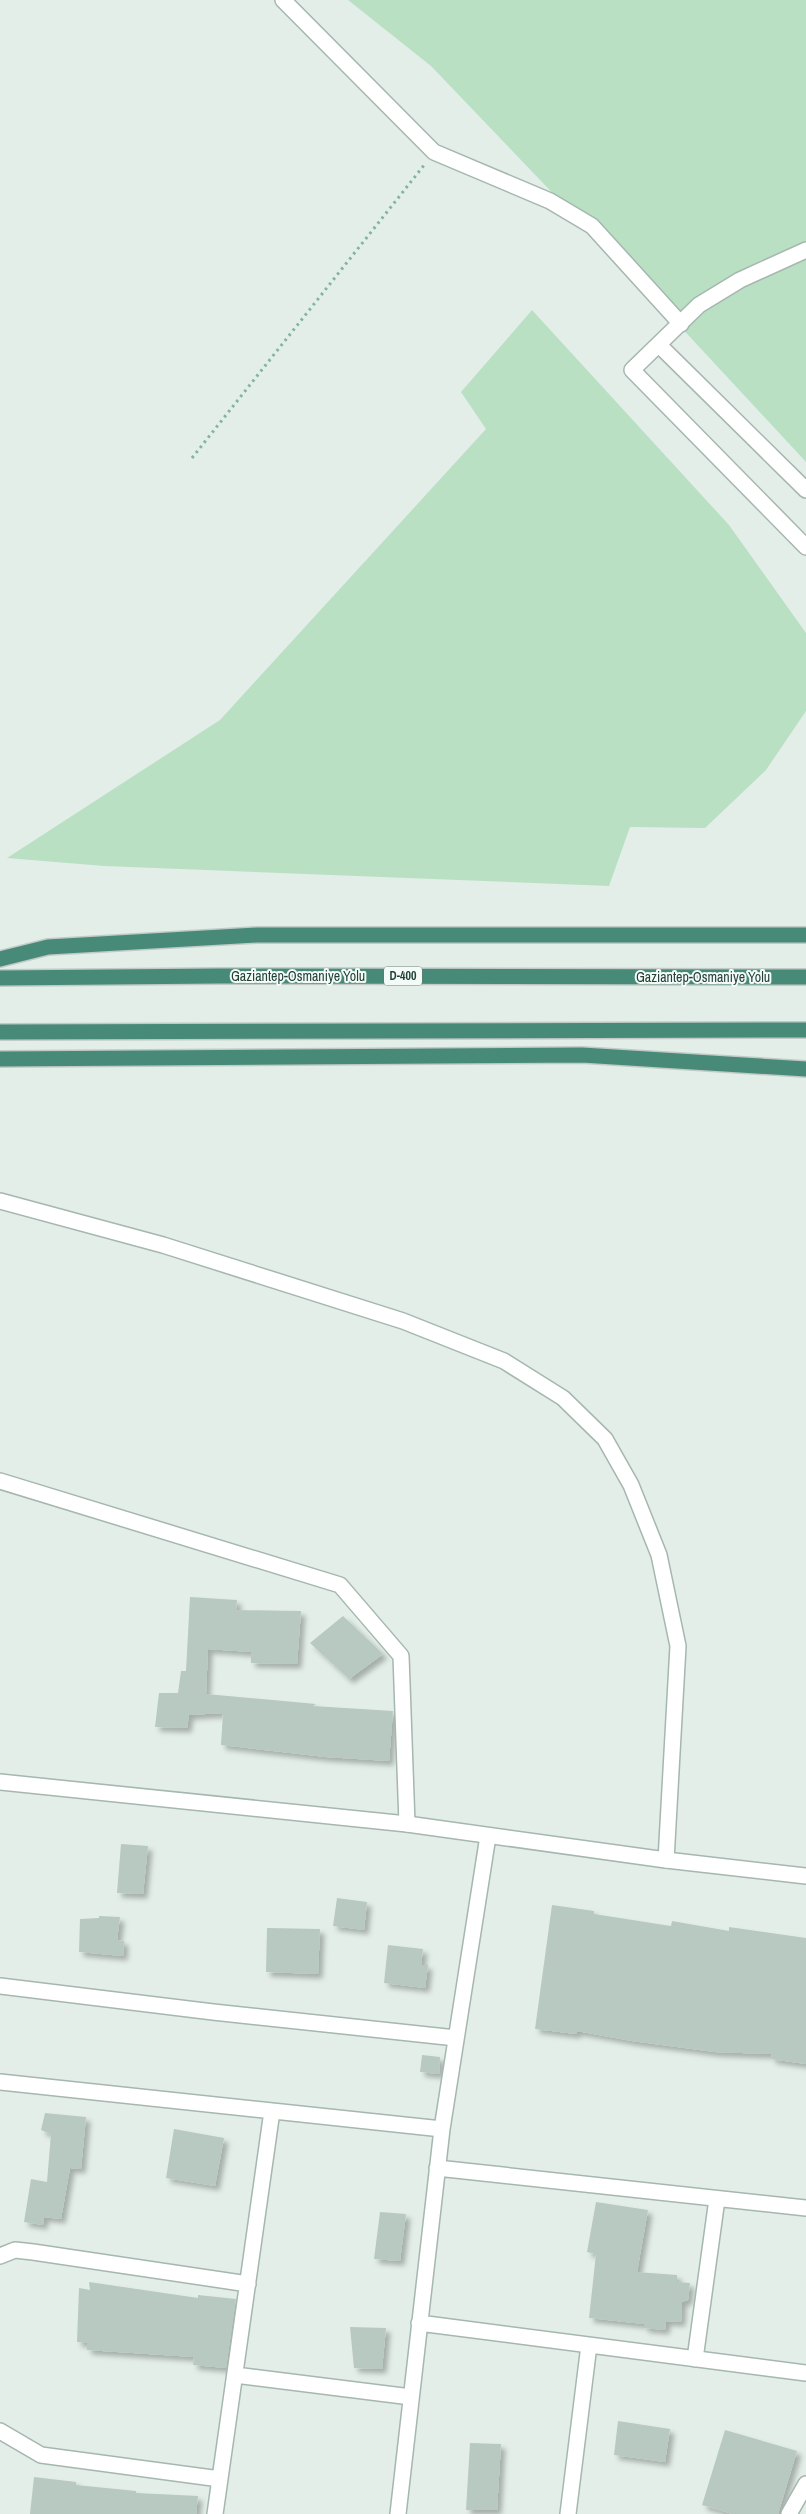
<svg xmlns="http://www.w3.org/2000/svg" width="806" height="2514" viewBox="0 0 806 2514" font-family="'Archivo Narrow',sans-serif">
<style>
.green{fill:#bae0c3}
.building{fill:#b8c9c1;filter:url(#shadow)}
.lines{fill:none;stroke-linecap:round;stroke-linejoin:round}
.minor-casing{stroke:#a5b7af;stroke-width:18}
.tertiary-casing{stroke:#a5b7af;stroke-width:18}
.trunk-casing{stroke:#c1cac7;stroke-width:18}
.path{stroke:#81b4a1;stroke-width:3;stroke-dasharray:2.5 4;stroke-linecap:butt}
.minor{stroke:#fff;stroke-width:15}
.tertiary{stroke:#fff;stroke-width:15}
.trunk{stroke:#488a78;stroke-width:15}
.labels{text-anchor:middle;stroke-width:4;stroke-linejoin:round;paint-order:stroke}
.shield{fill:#f4faf7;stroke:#607870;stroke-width:1}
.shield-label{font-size:12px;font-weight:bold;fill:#214136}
.street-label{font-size:14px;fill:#214136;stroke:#f4faf7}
</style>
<defs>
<filter id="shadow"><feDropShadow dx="4.5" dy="4.5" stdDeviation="2.5" flood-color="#0004"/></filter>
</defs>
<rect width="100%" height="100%" fill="#e3eee8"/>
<path class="green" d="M348,0H806V462L677,323L431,66Z
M532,310L729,525L806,633V711L766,770L705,828L630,827L609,886L104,866L7,858L220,720L486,429L461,392Z"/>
<path class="building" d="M190,1597L237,1600L236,1610L301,1611L297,1664L251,1663V1652L208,1649L206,1694L316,1704L313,1706L393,1711L389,1761L326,1757L221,1745L223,1713L189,1715L187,1728L155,1727L159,1693H178L181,1671H186Z
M343,1616L383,1654L349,1679L310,1643Z
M121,1844L148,1846L143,1894L117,1893Z
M337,1898L367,1902L364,1930L333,1926Z
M552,1905L594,1911V1914L671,1926L672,1921L729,1931V1927L806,1938V2064L771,2059L772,2054L715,2052L632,2041L577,2031L576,2034L535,2029Z
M99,1916L120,1917L117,1940L124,1941L123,1956L79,1952L80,1919L99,1918Z
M267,1928L320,1929L318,1974L266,1972Z
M388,1945L423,1949L421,1965H428L425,1988L384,1983Z
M422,2055L440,2057L439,2074L420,2072Z
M45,2113L86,2117L81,2169L70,2168L61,2219L44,2217L43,2225L24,2222L31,2179L47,2182L51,2134L41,2130Z
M174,2129L224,2138L215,2186L166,2178Z
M596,2202L648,2210L637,2272L677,2275V2282L690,2283L688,2300L682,2302L681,2322L666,2321L665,2330L644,2328V2324L589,2318L596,2254L587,2252Z
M380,2212L406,2214L400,2261L374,2259Z
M89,2282L198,2298V2295L236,2299L226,2368L193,2365L194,2357L87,2350V2343L77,2342L79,2288L90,2290Z
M350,2327L386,2328L382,2369L354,2368Z
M618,2421L670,2429L665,2462L614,2455Z
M725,2430L797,2451L778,2514H733L702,2505Z
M470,2443L501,2444L497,2510H466Z
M34,2477L76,2482V2485L136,2491V2493L198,2496L196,2514H30Z"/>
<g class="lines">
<defs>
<path id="minor" d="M283,0L434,152L550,201L592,226L681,324
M806,250L740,280L699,305L632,370L806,547
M659,345L806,490
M0,1201L163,1245L403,1321L504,1361L563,1398L605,1439L631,1485L659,1555L678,1646L666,1860
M0,1481L340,1585L401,1656L407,1824
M0,1986L213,2012L456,2038
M0,2082L442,2129
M437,2168L806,2208
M0,2256L15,2250L33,2252L248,2284
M419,2323L806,2373
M695,2359L717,2199
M235,2375L411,2397
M0,2431L41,2455L220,2479
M215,2514L272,2111
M398,2514L442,2129L488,1836
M568,2514L589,2345
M789,2514L806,2484"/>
<path id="tertiary" d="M0,1782L407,1824L666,1860L806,1876"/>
<path id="trunk" d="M0,959L48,947L257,935H806
M0,978L219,976L806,977
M0,1032L806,1030
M0,1059L582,1055L806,1069"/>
</defs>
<use href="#minor" class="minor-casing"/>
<use href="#tertiary" class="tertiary-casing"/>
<use href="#trunk" class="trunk-casing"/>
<path class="path" d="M192,458L425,164"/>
<use href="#minor" class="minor"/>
<use href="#tertiary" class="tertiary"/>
<use href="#trunk" class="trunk"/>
</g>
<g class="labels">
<rect class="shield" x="384" y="966.5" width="38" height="19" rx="4"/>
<g class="shield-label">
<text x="403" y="980">D-400</text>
</g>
<g class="street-label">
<text x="298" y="981">Gaziantep-Osmaniye Yolu</text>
<text x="703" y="982">Gaziantep-Osmaniye Yolu</text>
</g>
</g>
</svg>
